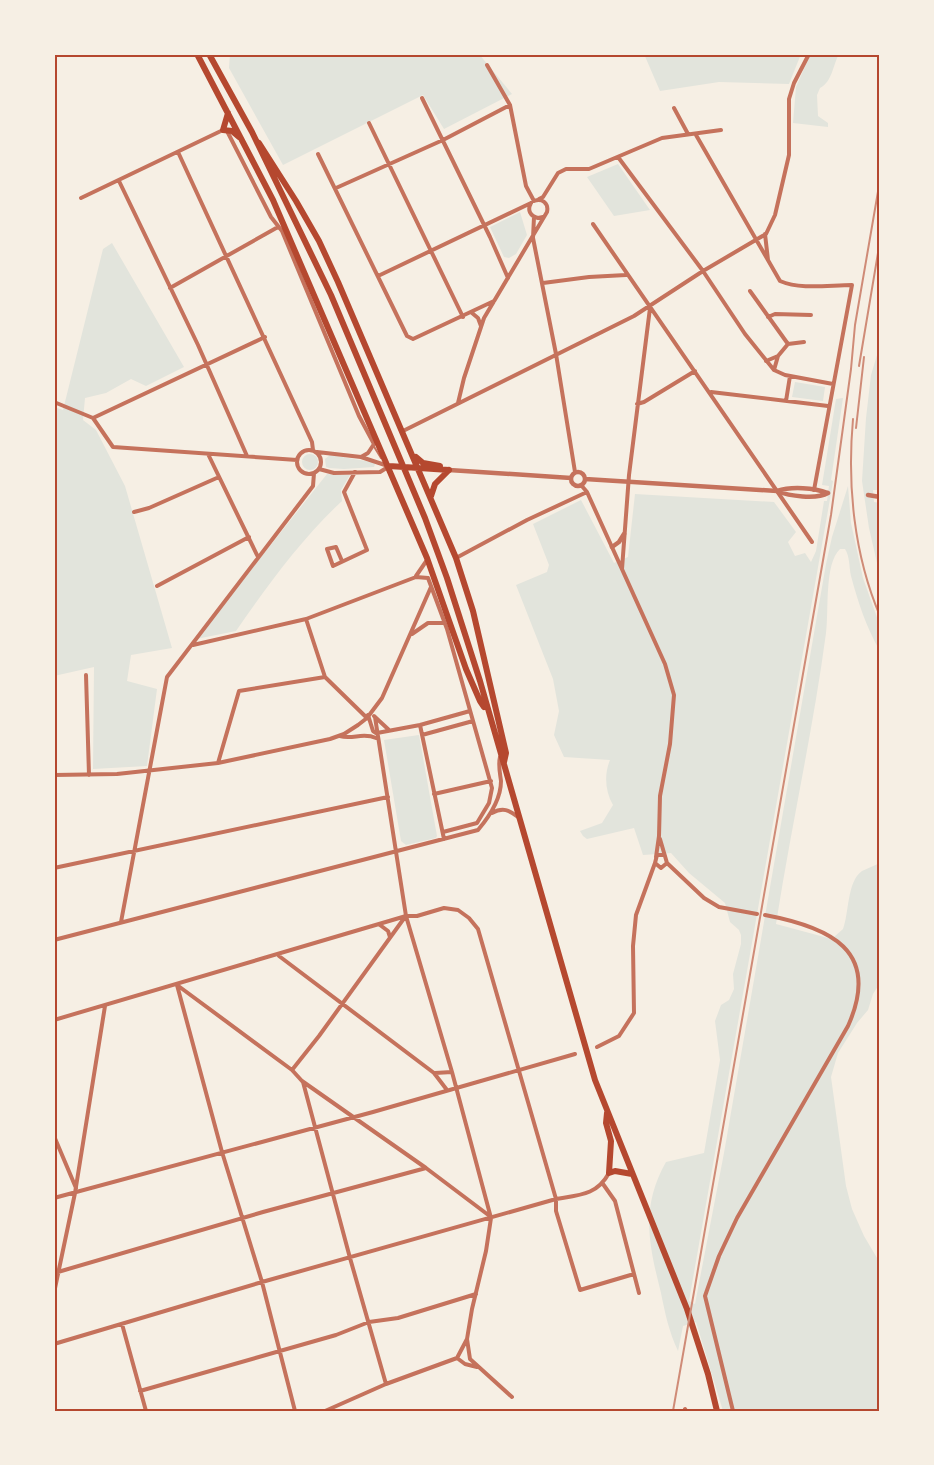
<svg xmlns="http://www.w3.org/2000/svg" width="934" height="1465" viewBox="0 0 934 1465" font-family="Karla,sans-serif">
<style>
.green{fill:#e2e4dc}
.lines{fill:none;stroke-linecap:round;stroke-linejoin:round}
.service{stroke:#c5725c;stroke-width:2}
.minor{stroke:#c5725c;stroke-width:4}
.tertiary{stroke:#c5725c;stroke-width:4.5}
.primary{stroke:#b5482f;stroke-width:6}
.rail{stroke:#cf8b77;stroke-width:2}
.neatline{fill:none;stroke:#b5482f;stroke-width:2}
</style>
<rect width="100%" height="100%" fill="#f6efe4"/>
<path class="green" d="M230,54H479L512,94L444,129L423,95L283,165L229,68Z
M644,54H801L789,84L719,82L660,91Z
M839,54C833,65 832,82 820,88L817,95L818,116L828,123V127L793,123L796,87L810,55Z
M618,164L650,210L614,216L587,177Z
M520,212L527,235L516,254L509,258L504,257L490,227Z
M112,243L184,367L146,386L131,379L106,393L85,398L83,420L96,430L125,486L172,648L131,655L127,681L157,689L147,766L93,769L94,667L54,676V407L63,410L103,249Z
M880,345V386L878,387L877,392H880V485H877V490H873L874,502L880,503V576L869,528L862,481L866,418L871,375Z
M795,382L825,387L823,401L792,397Z
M843,398L831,480L833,481L830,499L689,1301L695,1304L724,1153L826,564L832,537L848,486L851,523L863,578L880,626V651C866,627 858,602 851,576C849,567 850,557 845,549H840C824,564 829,611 826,633C813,731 791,827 776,924L828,938L834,937L843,929C849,914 847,881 862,871C868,868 874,866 880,863V983L873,994L868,1010L857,1023L838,1053L831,1077L846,1186L852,1209L864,1236L880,1263V1411H723L696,1322L683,1326L678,1351C669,1332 665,1313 661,1293C649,1245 640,1208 666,1162L704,1153L720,1060L715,1021L721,1005L729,1000L734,989L733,974L741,944V935L739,930L730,922L725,903L689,873L671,853L643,855L634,828L587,839L583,836L580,831L602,823L613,805C605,791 604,774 610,760L564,757L554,735L559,711L553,679L516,585L547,572L549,565L533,524L581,500L614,563L628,557L635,494L774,502L796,532L788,542L795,556L805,553L811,562L816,551L824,501H827L829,486L822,485L836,399Z
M302 462a8 8 0 1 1 16 0a8 8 0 1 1-16 0Z
M330,455L372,462L375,464L374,467L344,469L329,468L326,467L325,459Z
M327,474L350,475L341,490L342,501C302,538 267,586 236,631L196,639Z
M419,735L437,836L436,838L406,845L401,841L384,740Z"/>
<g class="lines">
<path class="service" d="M373,445L381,458"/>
<path class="minor" d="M487,65L510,105L526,186L534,201
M422,98L490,237L508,278
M674,108L688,134
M369,123L463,317
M227,131L271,217L282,231L359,416L374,444
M696,135L780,281C801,290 829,285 852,285L814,490
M178,152L312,442L313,450
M318,154L407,336L413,339L494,301
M618,157L703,271L745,334L774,370L785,375L833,384
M119,181L198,345L247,456
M336,188L443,140L510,105
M81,198L223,130
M539,199L543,197L558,173L566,169H589L662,138L721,130
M531,203C527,210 530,216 538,218L543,217
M534,217L533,238L556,354L575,472
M593,224L812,542
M765,234L768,260
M378,276L531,203
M543,283L589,277L626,275
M170,288L278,227
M750,291L788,344
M472,313L478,318L481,326
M768,317L775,314L811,315
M766,361L778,356L788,344L804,342
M774,370L778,356
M711,392L828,406
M786,401L790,376
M54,402L93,418
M458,403L464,378L484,318L547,212C549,203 542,198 534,201
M637,404L644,402L695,371
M93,418L113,447L297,460
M93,418L265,337
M403,431L634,316L703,271L766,234L775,215L789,155V99L794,83L809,54
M297 462a12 12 0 1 1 24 0a12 12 0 1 1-24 0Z
M317,452L361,457L388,466
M208,454L258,557
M361,457L368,453L374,444
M319,469L334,473L380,472L388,467
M581,485L587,492L665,664L674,695L670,744L660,796L659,836L656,857
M134,512L149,508L219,477
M456,558L527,520L587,492
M342,561L336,547L327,549L333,566L367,550L344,492L355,472
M622,569L629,475L650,308
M416,576L427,560
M428,578L447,629L492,788L489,803L477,823L443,832
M157,586L249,537
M306,619L325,677L367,718
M412,634L428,623H443
M193,645L306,619L416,577L428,578
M86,675L89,775
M368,715L373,731L376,733
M374,716L389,730
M375,717L406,916L452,1072L491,1218L486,1251L472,1309L467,1339L470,1359L512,1397
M420,725L444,839
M377,733L420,725L470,711
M422,735L473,721
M340,736C352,740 363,732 376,738
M218,763L239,691L325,677
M54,775L117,774L218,763L330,739L344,734L358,725L367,718L382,698L431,587
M434,794L491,781
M492,813C503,807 509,810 518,817
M660,839L667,863
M664,855H657L655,863L661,868L667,863
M667,863L704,898L719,907L757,914
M54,868L388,797
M121,922L167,677L313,486L314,473
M380,925L388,931L390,937
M54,940L478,830C489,817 501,800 501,781C500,773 498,765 500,757
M279,956L434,1073L447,1090
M177,985L222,1152L262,1282L295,1411
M177,985L292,1070L302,1081L426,1168L491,1217
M54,1020L406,916H417L444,908L458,910L469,918L478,929L556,1199V1211L580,1290L634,1274
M597,1047L619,1036L634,1013L633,946L636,915L655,863
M292,1070L319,1036L405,917
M435,1073L452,1072
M303,1082L350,1258L386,1384
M54,1136L76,1188
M603,1184L615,1201L639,1293
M54,1198L373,1112L575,1054
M58,1272L263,1212L426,1168
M54,1293L75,1193L105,1006
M122,1324L146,1411
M467,1339L457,1358L465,1364L477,1367
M54,1344L262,1282L556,1199C580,1195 597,1195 609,1173
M140,1391L336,1335L369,1322L398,1318L476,1294
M685,1409L686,1411
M325,1411L386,1384L457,1358
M733,1411L705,1296L719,1256L737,1218L848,1026C882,950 829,927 765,915"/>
<path class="tertiary" d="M449,470L571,478
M571 479a7 7 0 1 1 14 0a7 7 0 1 1-14 0Z
M585,479L777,491C792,486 814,488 828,493
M777,491C789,496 816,500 828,493
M868,495L880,497
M612,547L619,542L624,534"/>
<path class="primary" d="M197,54L273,200L427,558L466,669L480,701L484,707
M209,54L252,132L331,295L425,518L447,578L480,681L595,1080L687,1309L708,1374L717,1411
M228,113L223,130L232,131L239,137
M259,143L296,201L319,241L338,282L456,558L473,611L506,753L504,762
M416,457L423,463L440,466
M389,466L449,470
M431,496L435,484L449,470
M607,1113L606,1123L611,1141L609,1173L615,1171L632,1174"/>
<path class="rail" d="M859,366L880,241
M853,419C847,485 854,555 880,616
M856,428L864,357
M673,1411L831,515L851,369L855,325L880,180"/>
</g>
<rect width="934" height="1465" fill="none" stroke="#f6efe4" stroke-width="111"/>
<rect x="56" y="56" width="822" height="1354" class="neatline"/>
</svg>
